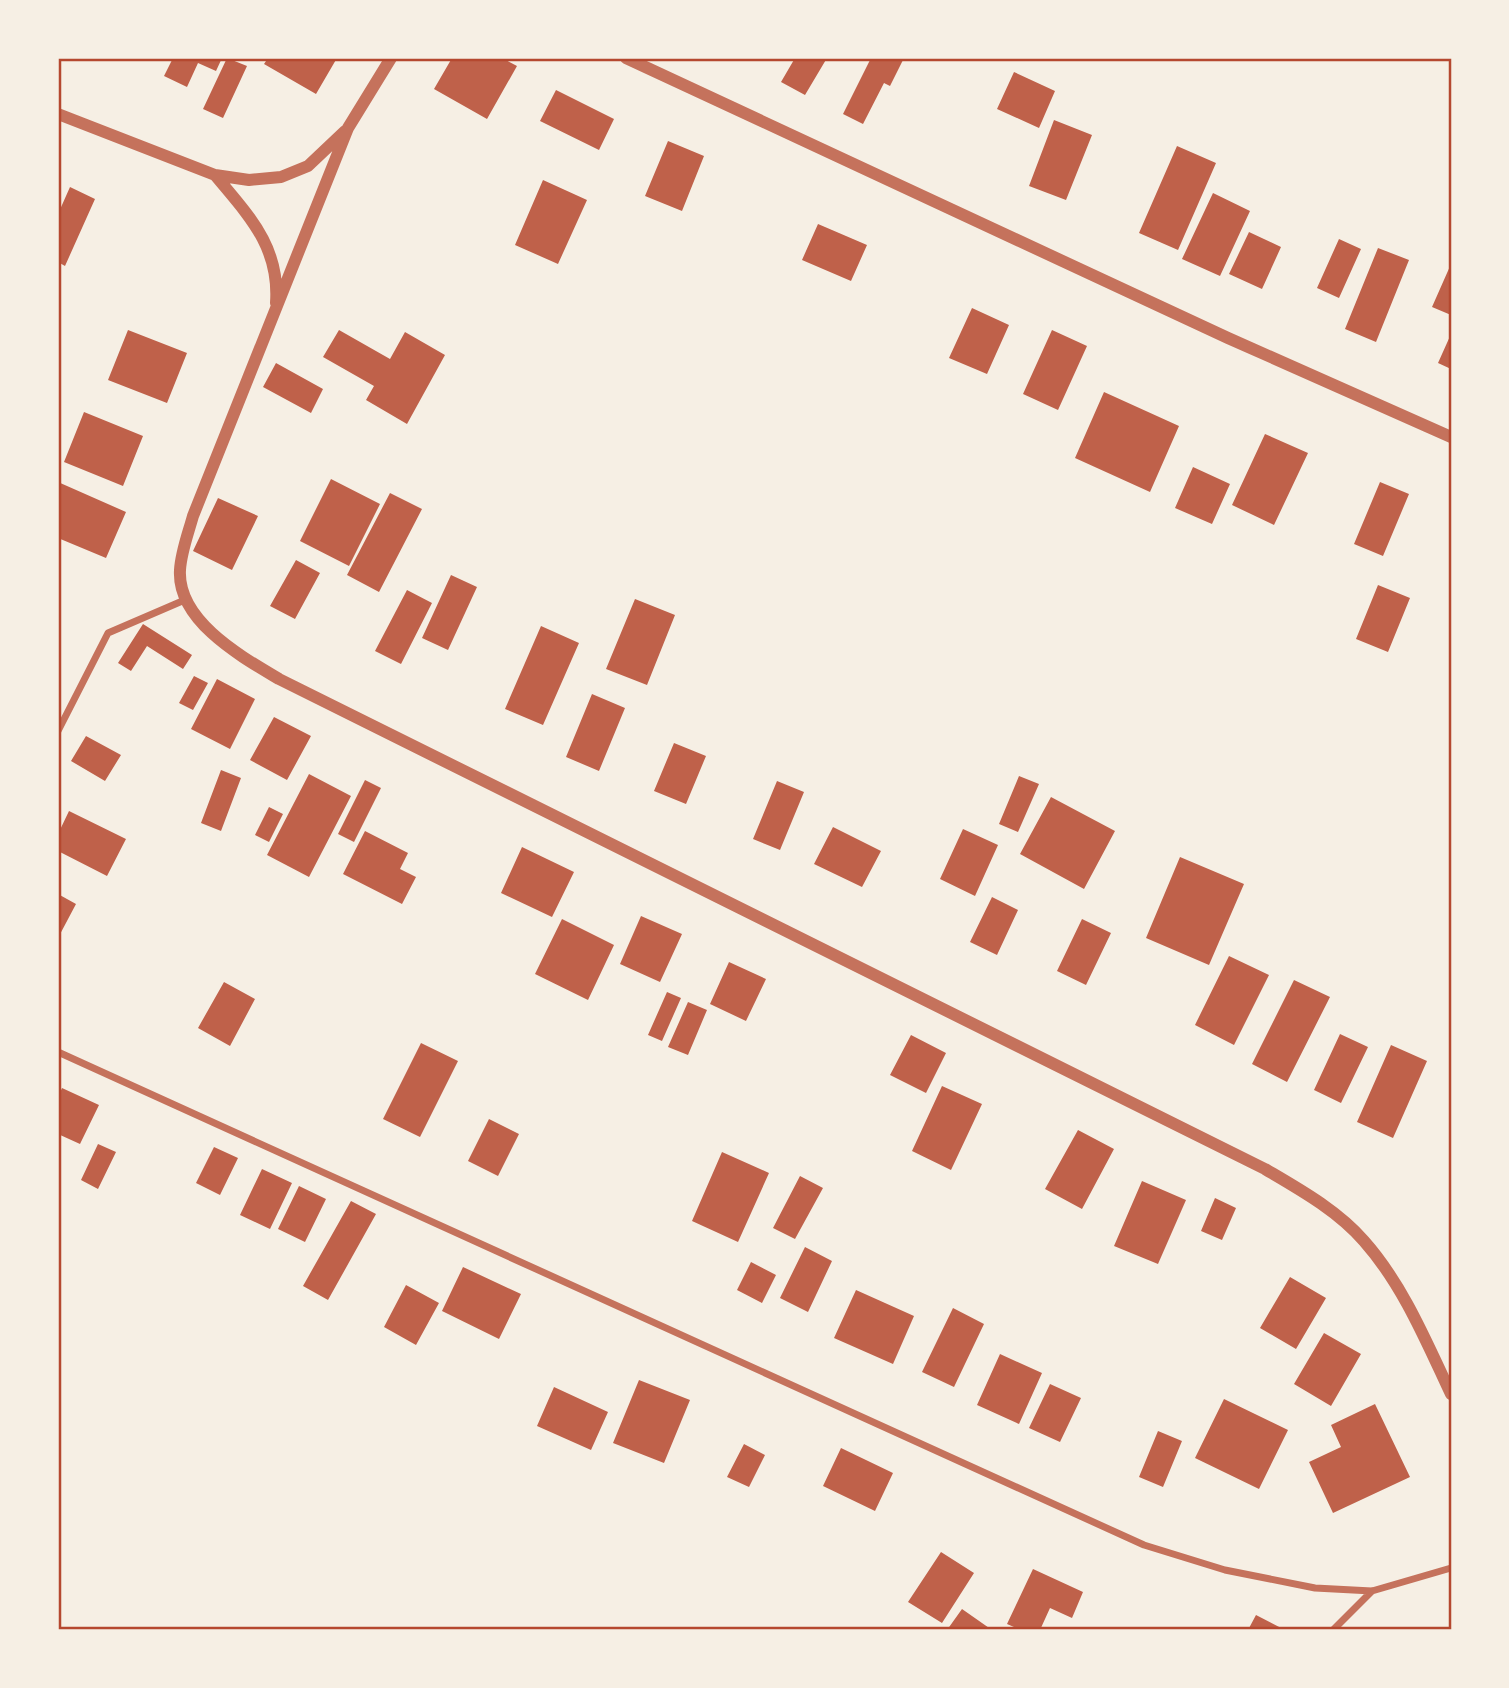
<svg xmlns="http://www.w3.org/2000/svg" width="1509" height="1688" viewBox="0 0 1509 1688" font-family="Commissioner,sans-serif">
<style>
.building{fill:#bf614a}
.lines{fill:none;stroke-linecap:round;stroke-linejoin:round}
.minor{stroke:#c5725c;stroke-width:7}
.tertiary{stroke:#c5725c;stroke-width:12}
.neatline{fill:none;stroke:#b5482f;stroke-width:2.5}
</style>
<rect width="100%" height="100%" fill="#f6efe4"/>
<path class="building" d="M173,58H222L216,71L198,63L187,87L164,76Z
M227,58L247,66L223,118L203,109Z
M268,58H337L316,94L264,64Z
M452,58H502L517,66L487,119L434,89Z
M795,58H827L805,95L781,82Z
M871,58H904L890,86L884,83L863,124L843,114Z
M1014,72L1055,91L1039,128L997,109Z
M556,90L614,119L599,150L540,121Z
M1054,120L1092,135L1066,200L1029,186Z
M668,141L704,156L682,211L645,196Z
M1177,146L1216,163L1178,250L1139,233Z
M543,180L587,200L558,264L515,245Z
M70,187L95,199L65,266L58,262V214Z
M1213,193L1250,211L1220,276L1182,259Z
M818,224L867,245L851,281L802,260Z
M1249,232L1281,247L1262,289L1229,274Z
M1339,239L1361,249L1339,298L1317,288Z
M1378,248L1409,260L1376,342L1345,329Z
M1451,264V315L1432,307Z
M972,308L1009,325L987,374L949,358Z
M128,330L187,353L167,403L108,380Z
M339,330L390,359L405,332L445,355L407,424L366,400L374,386L323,357Z
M1052,330L1087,346L1058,410L1023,394Z
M1451,334V369L1438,363Z
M276,363L323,389L311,413L263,387Z
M1104,392L1179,426L1150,492L1075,458Z
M84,412L143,436L123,486L64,462Z
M1265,434L1308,453L1274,525L1232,505Z
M1193,467L1230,484L1212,524L1175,508Z
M331,479L380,504L349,566L300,541Z
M58,482L126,512L106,558L58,538Z
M1380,482L1409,494L1383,556L1354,544Z
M390,493L422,509L379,592L347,575Z
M218,498L258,516L232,570L193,551Z
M296,560L320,573L295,619L270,606Z
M451,575L477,587L448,650L422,638Z
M1378,585L1410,598L1388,652L1356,639Z
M407,590L432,603L401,664L375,651Z
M635,599L675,615L647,685L606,669Z
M143,624L192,655L183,669L147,646L131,671L118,663Z
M541,626L579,643L543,725L505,709Z
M194,676L208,683L193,710L179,703Z
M217,679L255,699L230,749L191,729Z
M592,694L625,708L599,771L566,757Z
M274,717L311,736L287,780L250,760Z
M86,736L121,755L105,781L71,761Z
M674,743L706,756L686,804L654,791Z
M221,770L241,778L221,831L201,823Z
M309,774L351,796L309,877L267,855Z
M1019,776L1039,784L1018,832L999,824Z
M365,780L381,788L354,842L338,834Z
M777,781L804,792L780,850L753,839Z
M1051,797L1115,831L1084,889L1020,854Z
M269,807L283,814L269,842L255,835Z
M69,811L126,839L107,876L58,851V834Z
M833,827L881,851L862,887L814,864Z
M963,829L998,845L975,896L940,879Z
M365,831L408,853L400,869L416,877L402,904L343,874Z
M522,847L574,872L552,917L501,893Z
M1180,857L1244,884L1209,965L1146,938Z
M58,894L76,904L58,938Z
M992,897L1018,910L997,955L970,942Z
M641,916L682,934L660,982L620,964Z
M562,919L614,945L588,1000L535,974Z
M1082,919L1111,933L1086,985L1057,971Z
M1229,956L1269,975L1234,1045L1195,1025Z
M729,962L766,979L746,1021L710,1004Z
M1294,980L1330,997L1287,1082L1252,1064Z
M224,982L255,999L230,1046L198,1028Z
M667,992L681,998L662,1041L648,1035Z
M688,1002L707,1010L688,1055L668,1047Z
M1340,1034L1368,1047L1341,1103L1314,1090Z
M911,1035L946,1053L926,1093L890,1075Z
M421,1043L458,1061L420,1137L383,1119Z
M1391,1045L1427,1061L1393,1138L1357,1122Z
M942,1086L982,1104L951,1170L912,1151Z
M62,1088L99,1105L80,1144L58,1134V1097Z
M489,1119L519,1134L498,1176L468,1161Z
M1078,1130L1114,1149L1082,1209L1045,1189Z
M98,1144L116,1152L98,1189L81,1180Z
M214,1147L238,1158L220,1195L196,1183Z
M722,1152L769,1173L738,1242L692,1221Z
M262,1169L292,1183L270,1229L240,1215Z
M800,1176L823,1188L795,1239L773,1228Z
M1142,1181L1186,1200L1158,1264L1114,1246Z
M299,1186L326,1199L305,1242L278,1229Z
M1215,1198L1236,1208L1222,1240L1201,1231Z
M351,1201L376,1214L328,1300L303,1286Z
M805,1247L832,1261L808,1312L780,1298Z
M751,1262L776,1275L762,1303L737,1290Z
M463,1267L521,1294L499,1339L442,1311Z
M1290,1277L1326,1298L1296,1349L1260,1328Z
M406,1285L439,1303L416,1345L384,1327Z
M856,1290L914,1316L893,1364L834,1338Z
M953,1308L984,1324L954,1387L922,1372Z
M1324,1333L1361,1354L1331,1406L1294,1384Z
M1000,1354L1042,1373L1019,1424L977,1405Z
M639,1380L690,1400L664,1463L613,1443Z
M1050,1384L1081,1398L1060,1442L1029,1428Z
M554,1387L608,1412L591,1450L537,1426Z
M1224,1399L1288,1430L1259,1489L1195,1458Z
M1375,1404L1410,1477L1333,1513L1309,1462L1341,1447L1331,1425Z
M1158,1431L1182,1441L1163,1487L1139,1477Z
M744,1444L765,1455L749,1487L727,1477Z
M841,1448L893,1473L875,1511L823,1486Z
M941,1552L974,1573L942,1623L908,1602Z
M1033,1569L1083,1592L1072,1618L1050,1608L1040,1630H1021L1007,1624Z
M962,1609L992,1630H947Z
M1256,1615L1285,1630H1248Z"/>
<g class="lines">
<path class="minor" d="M58,731L108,633L187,599
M58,1052L1144,1545L1225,1570L1315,1588L1372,1591L1451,1568
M1333,1630L1372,1591"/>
<path class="tertiary" d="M391,58L348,128L193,516C188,534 181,552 180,570C177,621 242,657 279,679L1265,1169C1299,1189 1337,1210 1364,1241C1403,1285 1426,1341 1451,1394
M626,58L1228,338L1451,437
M58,114L215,175L249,180L281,177L308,166L345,131
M215,175C248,215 280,246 276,303"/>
</g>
<rect width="1509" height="1688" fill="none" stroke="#f6efe4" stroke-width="119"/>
<rect x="60" y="60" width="1390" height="1568" class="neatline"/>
</svg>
